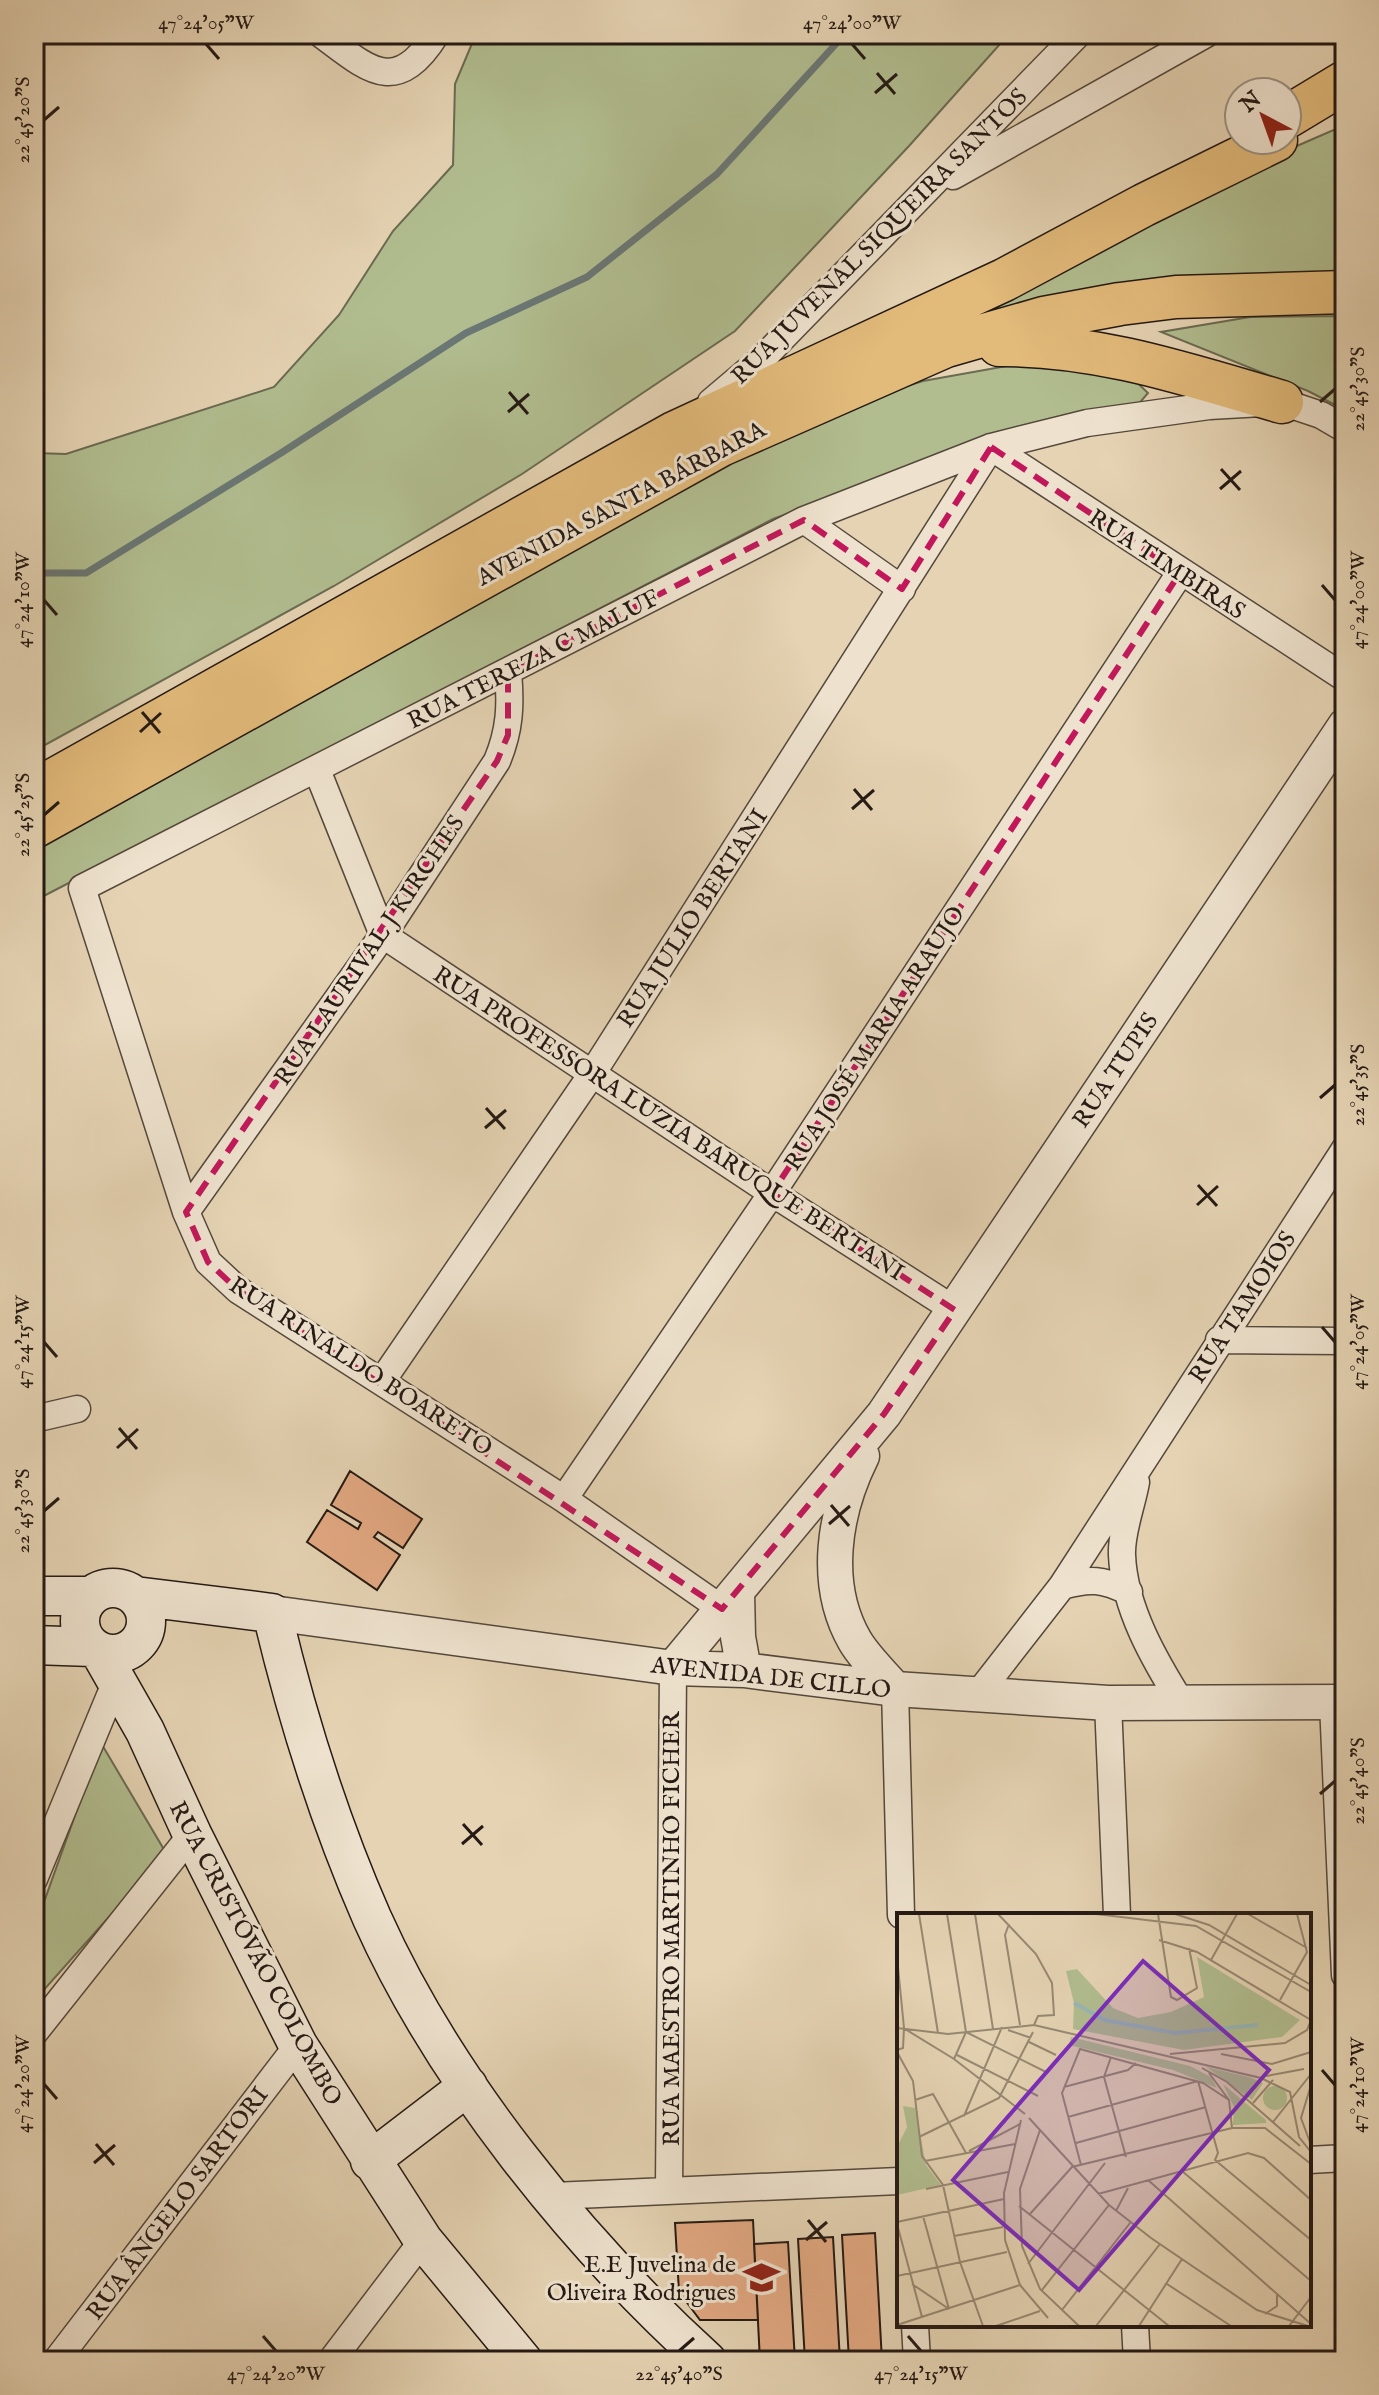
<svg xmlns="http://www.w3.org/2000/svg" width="1379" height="2395" viewBox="0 0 1379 2395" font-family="'IM FELL English',serif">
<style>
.green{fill:#b1bd8f;stroke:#6a6b52;stroke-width:2}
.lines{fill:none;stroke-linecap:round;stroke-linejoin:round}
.stream{stroke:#6a7775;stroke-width:7}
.building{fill:#e2a881;stroke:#241914;stroke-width:2}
.minor-casing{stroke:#54483c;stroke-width:29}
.tertiary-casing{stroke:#54483c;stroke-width:37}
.secondary-casing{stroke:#241914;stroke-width:41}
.primary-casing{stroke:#241914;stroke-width:45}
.minor{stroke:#eee2ce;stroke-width:26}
.tertiary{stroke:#eee2ce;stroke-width:34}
.secondary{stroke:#eee2ce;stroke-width:38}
.primary{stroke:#e2ba7a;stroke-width:42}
.marked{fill:none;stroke:#c2185b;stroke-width:6;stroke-dasharray:16 10;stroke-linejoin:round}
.ticks{fill:none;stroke:#241914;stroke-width:3}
.labels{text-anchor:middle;stroke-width:6;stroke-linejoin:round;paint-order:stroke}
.street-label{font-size:24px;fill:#241914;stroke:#eee2ce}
.poi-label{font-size:24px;fill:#241914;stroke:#eee2ce;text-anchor:end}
.inset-river{fill:none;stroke:#98b6b5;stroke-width:4}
.inset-road{fill:none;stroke:#988973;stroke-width:2}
.view{fill:#7b2cbf;fill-opacity:0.15;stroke:#7b2cbf;stroke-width:4}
.inset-edge{fill:none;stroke:#241914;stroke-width:4}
.neatline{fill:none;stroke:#241914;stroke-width:3}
.ticks-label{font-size:20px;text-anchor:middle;fill:#241914}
</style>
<rect width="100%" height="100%" fill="#e5d3b3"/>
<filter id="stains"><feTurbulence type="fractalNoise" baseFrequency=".0025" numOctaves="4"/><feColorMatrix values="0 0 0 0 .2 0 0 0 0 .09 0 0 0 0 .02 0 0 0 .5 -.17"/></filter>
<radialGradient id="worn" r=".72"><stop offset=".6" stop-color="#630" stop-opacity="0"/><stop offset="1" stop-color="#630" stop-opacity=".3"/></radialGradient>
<path class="green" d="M476,34H1009L909,146L735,331L522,474L334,586L34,751V453L66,454L274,387L339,315L393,231L453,165L455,84Z
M1345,125V278L967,323L1283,152Z
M1345,316V410L1308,391L1161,332L1250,317Z
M1051,358L1126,372L1148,393L1130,414L993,438L773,519L34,901V826L584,532L856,402L923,381Z
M101,1743L166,1853L34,2001V1930Z"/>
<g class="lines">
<path class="stream" d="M34,573H86L281,453L466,333L587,277L717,174L845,34"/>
</g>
<path class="building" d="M350,1471L422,1519L403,1548L378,1532L374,1537L400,1555L377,1590L307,1542L327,1510L358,1529L361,1523L331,1505Z
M753,2220L758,2320H700L679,2292L675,2223Z
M875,2233L882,2361H849L842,2235Z
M833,2237L840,2361H805L798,2239Z
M788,2242L795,2361H760L754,2244Z"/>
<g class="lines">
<defs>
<path id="minor" d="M321,34C368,69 396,98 436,34
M953,176L1206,34
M711,402L763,358L1078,34
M991,447L1345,678
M804,520L902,589
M317,770L383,935L772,1193L955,1310
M186,1212L383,935L497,761C510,730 511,705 508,672
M1219,1340L1345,1341
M382,1381L592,1074L991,447
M34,1419L77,1409
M1136,1482C1132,1505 1121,1532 1122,1555C1124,1608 1155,1661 1182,1704
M564,1499L772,1193L1180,573
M1062,1586C1090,1578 1103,1579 1129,1592
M722,1609L564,1499L238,1290L208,1262L186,1212L82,888L804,520L991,447L1087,423L1209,406L1282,402L1321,415L1345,429
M895,1689L901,1915
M978,1694L1062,1586L1345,1149
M1108,1703L1117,1915
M1333,1703L1345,1975
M34,1879L116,1681
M34,2033L192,1834
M1309,2160L1345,2158
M669,2190L673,1668
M553,2196L899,2181
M915,2325L917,2361
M1135,2325L1137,2361
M56,2361L298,2045
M331,2361L423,2240"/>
<path id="tertiary" d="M862,1456C834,1512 822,1584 855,1641C865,1658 882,1674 895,1689
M737,1593L738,1637L744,1670
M272,1613L673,1668L744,1670L895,1689L1108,1703L1345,1702
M673,1668L884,1414L1345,726"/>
<path id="secondary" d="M80 1621a33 33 0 1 1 66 0a33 33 0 1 1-66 0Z
M34,1596H91
M135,1596L272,1613C297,1718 329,1820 372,1918C444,2079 577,2243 707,2361
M34,1645L92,1647
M100,1652L145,1731L192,1834L298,2045L423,2240L523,2361
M370,2161L468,2086"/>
<path id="primary" d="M1287,117L1345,82
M999,345C1098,344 1189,375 1282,402
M34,791L674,433L1004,280L1144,205L1276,140
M34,827L721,445L946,346L1044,318L1120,304L1176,297L1345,292"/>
</defs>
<use href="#minor" class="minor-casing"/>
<use href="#tertiary" class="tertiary-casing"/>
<use href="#secondary" class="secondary-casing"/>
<use href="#primary" class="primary-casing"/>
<use href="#minor" class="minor"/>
<use href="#tertiary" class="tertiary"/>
<use href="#secondary" class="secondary"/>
<use href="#primary" class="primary"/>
</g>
<path class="marked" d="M991,447L1180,573L772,1193L955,1310L884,1414L722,1609L238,1290L208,1262L186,1212L497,761L508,735V672L804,520L902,589Z"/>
<path class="ticks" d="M206,44L219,59M852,44L865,59M877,73L895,94M875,93L897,74M44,120L59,107M509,392L528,414M1320,402L1335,389M508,412L529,394M1221,469L1240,490M1220,489L1241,471M1322,585L1335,600M44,600L57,615M142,712L160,733M140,732L161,713M854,789L872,810M852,809L874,790M44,815L59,802M1320,1098L1335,1085M486,1108L505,1129M485,1128L506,1110M1198,1185L1217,1206M1197,1205L1218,1186M1322,1327L1335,1342M44,1342L57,1357M119,1428L137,1449M117,1448L138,1429M831,1505L849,1526M44,1511L59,1498M829,1524L850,1506M1320,1794L1335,1781M463,1824L482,1845M462,1844L483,1826M1322,2070L1335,2085M44,2084L57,2099M96,2144L114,2165M94,2163L115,2145M808,2220L826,2242M806,2240L827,2222M263,2336L276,2351M908,2336L921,2351M679,2351L694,2338"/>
<defs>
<symbol id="school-bare" viewBox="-9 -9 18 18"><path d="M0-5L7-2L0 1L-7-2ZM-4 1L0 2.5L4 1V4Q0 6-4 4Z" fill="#8f2418" stroke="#eee2ce" stroke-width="2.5" paint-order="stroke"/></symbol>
</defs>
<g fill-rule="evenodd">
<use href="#school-bare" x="736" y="2252" width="51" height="51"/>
</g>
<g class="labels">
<g class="street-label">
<text transform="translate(879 236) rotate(-45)" y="8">RUA JUVENAL SIQUEIRA SANTOS</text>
<text transform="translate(621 503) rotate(-28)" y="8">AVENIDA SANTA BÁRBARA</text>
<text transform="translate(1167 564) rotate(33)" y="8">RUA TIMBIRAS</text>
<text transform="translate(533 659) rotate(-27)" y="8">RUA TEREZA C MALUF</text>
<text transform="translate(692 918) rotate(-57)" y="8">RUA JULIO BERTANI</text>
<text transform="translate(369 950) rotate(-56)" y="8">RUA LAURIVAL J KIRCHES</text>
<text transform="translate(874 1038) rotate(-57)" y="8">RUA JOSÉ MARIA ARAUJO</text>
<text transform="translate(1115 1070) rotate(-56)" y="8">RUA TUPIS</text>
<text transform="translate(669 1123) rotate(33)" y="8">RUA PROFESSORA LUZIA BARUQUE BERTANI</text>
<text transform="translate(1242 1307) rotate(-57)" y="8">RUA TAMOIOS</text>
<text transform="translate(361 1366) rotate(33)" y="8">RUA RINALDO BOARETO</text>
<text transform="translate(771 1677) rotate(6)" y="8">AVENIDA DE CILLO</text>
<text transform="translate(671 1929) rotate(-90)" y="8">RUA MAESTRO MARTINHO FICHER</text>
<text transform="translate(256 1953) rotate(62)" y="8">RUA CRISTÓVÃO COLOMBO</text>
<text transform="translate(177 2203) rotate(-53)" y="8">RUA ÂNGELO SARTORI</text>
</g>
<g class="poi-label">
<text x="736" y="2272">E.E Juvelina de<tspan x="736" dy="28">Oliveira Rodrigues</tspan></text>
</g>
</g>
<g transform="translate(897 1913)">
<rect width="414" height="414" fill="#e5d3b3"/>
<path d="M300,44L403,107L385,124L287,137L176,116L177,90L169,58L180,56L216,95L241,105L274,99L307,84ZM174,124L293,153L314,164L320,175L276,157L172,132ZM309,154L352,164L366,170L355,187ZM326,171L369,207V210L336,212L337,194ZM366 185a12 12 0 1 1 24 0a12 12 0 1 1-24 0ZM6,193L18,195L29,252L44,272L0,282V234L10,214Z" fill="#b1bd8f"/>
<path class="inset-river" d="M177,90L208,107L278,120L361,112"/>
<path class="inset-road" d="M22,1L41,120M50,1L69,119L151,160M78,1L96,116M101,1L139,41L155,70L157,102L141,103L137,112M199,1L299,13L414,79M261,1L274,84L280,87L300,75L292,35M278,1L312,12L414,72M351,1L410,35M112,11L108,22L123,112M262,27L300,39L414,107M0,44L7,115M314,47L340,1M383,87L410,39L400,1M0,115L51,121L137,112L364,165L393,179L402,224L414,239M8,116L57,146L128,201M111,117L134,125M132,129L159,142M0,137L6,135L7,115M0,139L16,168L25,243L46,272L63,349L86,413M273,141L388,130L410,117L414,107M324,141L375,151L414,139M60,142L141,183M214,144L207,164L229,244M57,146L69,119M305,155L330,169L403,233M312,160L332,187M369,163L407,156M301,168L321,240L318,247L414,327M414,172L404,205L414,232M167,174L231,157L239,150M18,187L36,181L69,240M356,190L376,167M67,203L105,114M171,204L301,168M132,205L143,217L123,276L125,333L143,376L182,413M124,207L107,280L108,327L123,372L151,405M376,209L414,161M143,217L212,292L254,325L360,397L411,413M22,224L102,185L136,119M179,230L309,194M72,238L123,211M28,248L118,231M184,252L165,180L183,136L306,170L332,187L335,215M285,258L414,368M251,267L414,411M29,276L111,259M201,281L351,240L367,245L414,287M122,293L272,413M219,298L231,275M133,301L175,254L335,215H368L414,251M26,303L52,396M0,309L107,286M0,311L25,404M57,323L106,314M131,351L208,250M0,363L110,339M15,371L52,396M270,371L334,413M145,377L212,292M165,397L233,310M368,401L380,393V380M0,412L123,372M99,413L143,398M199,413L263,331M242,413L285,346M392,413L414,384"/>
<path class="view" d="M246,48L372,157L182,377L56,267Z"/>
<rect width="414" height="414" class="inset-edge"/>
</g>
<rect width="1379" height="2395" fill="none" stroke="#e5d3b3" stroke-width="88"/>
<g transform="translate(1263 116) rotate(319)"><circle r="38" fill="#eee2ce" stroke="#9d9284" stroke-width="2"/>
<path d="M0-6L14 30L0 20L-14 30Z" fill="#8f2418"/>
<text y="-12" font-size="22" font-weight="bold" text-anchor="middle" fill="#241914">N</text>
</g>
<rect x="44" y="44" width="1291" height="2307" class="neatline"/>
<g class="ticks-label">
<text x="206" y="29">47°24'05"W</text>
<text x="852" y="29">47°24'00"W</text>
<text transform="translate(22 120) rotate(-90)" y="7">22°45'20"S</text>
<text transform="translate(1357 389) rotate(-90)" y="7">22°45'30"S</text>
<text transform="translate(22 600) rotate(-90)" y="7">47°24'10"W</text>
<text transform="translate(1357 600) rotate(-90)" y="7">47°24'00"W</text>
<text transform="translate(22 815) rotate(-90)" y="7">22°45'25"S</text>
<text transform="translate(1357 1085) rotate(-90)" y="7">22°45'35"S</text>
<text transform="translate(22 1342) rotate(-90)" y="7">47°24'15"W</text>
<text transform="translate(1357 1342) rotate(-90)" y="7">47°24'05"W</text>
<text transform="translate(22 1511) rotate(-90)" y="7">22°45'30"S</text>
<text transform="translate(1357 1781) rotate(-90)" y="7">22°45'40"S</text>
<text transform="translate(22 2084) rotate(-90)" y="7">47°24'20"W</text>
<text transform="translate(1357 2085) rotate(-90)" y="7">47°24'10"W</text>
<text x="276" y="2380">47°24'20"W</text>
<text x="679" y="2380">22°45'40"S</text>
<text x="921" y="2380">47°24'15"W</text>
</g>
<rect width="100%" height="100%" filter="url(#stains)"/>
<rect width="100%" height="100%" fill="url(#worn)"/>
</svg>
